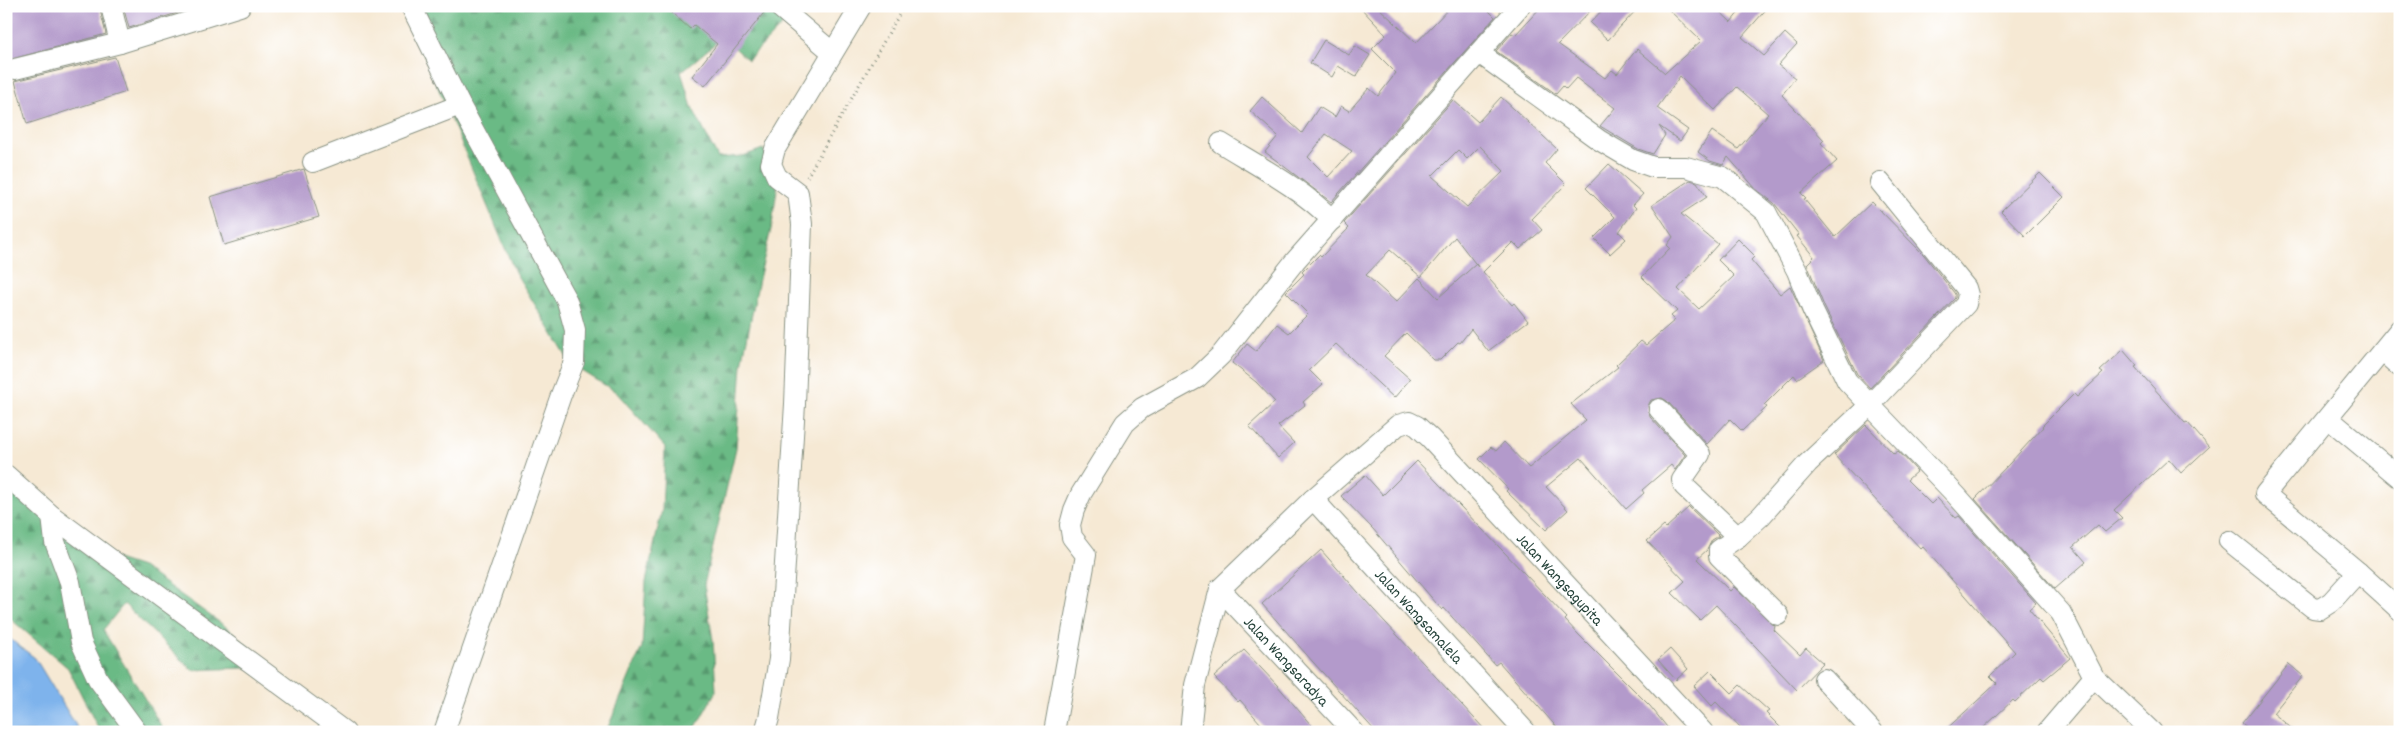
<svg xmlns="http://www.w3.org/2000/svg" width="2406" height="738" viewBox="0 0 2406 738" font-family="Dekko,sans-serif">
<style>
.forest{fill:url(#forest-firs);stroke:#457c5c}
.water{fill:#7eb3ec;stroke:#4e7890}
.building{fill:#b39acb;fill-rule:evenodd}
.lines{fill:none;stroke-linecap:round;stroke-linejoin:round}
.minor-casing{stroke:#8a9384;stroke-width:22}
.path{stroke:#8a9384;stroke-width:3;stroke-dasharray:1 4;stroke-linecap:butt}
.minor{stroke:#fff;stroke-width:20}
.labels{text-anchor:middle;stroke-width:5;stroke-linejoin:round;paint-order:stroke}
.street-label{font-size:16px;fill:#1f3d34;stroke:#fff}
</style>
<defs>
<pattern id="forest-firs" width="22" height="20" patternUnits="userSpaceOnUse" patternTransform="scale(1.25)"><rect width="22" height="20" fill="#6bba85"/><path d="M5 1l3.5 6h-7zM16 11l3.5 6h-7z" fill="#57986e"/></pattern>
</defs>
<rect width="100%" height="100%" fill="#fff"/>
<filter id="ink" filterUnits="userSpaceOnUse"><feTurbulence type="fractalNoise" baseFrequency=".02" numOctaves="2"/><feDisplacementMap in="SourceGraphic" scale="10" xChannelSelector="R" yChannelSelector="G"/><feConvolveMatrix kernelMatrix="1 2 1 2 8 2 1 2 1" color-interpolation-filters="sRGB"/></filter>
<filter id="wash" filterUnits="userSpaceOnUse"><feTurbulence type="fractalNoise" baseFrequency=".0096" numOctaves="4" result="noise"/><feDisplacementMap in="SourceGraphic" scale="20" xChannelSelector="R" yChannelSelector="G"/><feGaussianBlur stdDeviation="1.12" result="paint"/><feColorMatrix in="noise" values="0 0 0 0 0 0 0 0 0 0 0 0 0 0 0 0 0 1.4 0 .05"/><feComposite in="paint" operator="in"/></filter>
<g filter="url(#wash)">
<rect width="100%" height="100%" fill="#f6e9d4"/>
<path class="forest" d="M404,6H616L619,10L623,6H801L748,60L723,37L681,72L692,107L718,158L743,156L763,149L779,175L772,225L759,279L742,364L736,448L704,585L713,640L716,691L693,732H606L642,647L646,582L662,510L665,447L616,392L571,364L515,272Z
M6,492L14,494L77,546L142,567L229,629L270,667L192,670L124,604L103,630L165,732H100L68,668L6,615Z"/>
<path class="water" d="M6,636L35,658L80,732H6Z"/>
<g id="blocks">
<path class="building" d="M6,6H99L106,34L8,60L6,54Z
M123,6H189L190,9L129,28Z
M664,6H766L767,9L705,86L692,76L717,44L694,25L690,29Z
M1359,6H1377L1416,43L1451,6H1484L1495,17L1331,202L1265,152L1278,136L1250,111L1262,97L1302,133L1319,107L1335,117L1341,106L1349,111L1369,88L1378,96L1396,73L1372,49L1386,35ZM1326,134L1352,151L1328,177L1308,157Z
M1542,6H1595L1558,44L1605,78L1612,70L1617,74L1637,49L1665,73L1701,41L1665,6H1714L1731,22L1744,6H1769L1742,37L1764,56L1785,33L1797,44L1778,65L1795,78L1782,95L1824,140L1821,143L1837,161L1801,193L1806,198L1804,199L1835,237L1872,202L1924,255L1955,294V298L1870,388L1857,374L1824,306L1807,264L1814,257L1797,236L1799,235L1774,203L1756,189L1728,157L1723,165L1710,161L1698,152L1712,131L1738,149L1768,114L1737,87L1715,110L1680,76L1657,108L1688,130L1680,141L1659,126L1665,135L1653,154L1638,149L1600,126L1615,108L1576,78L1566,89L1563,86L1556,94L1496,51L1512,33L1515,35Z
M1606,6H1640L1608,40L1590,23Z
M1324,40L1349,55L1355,46L1370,55L1356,77L1338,66L1332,77L1310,63Z
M115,57L126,92L27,124L15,81Z
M1501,97L1557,149L1545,163L1566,184L1532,219L1542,230L1520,249L1513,242L1483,272L1512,305L1514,303L1528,321L1488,351L1471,329L1460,343L1458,342L1440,360H1434L1406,333L1384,356L1410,379L1394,398L1336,344L1309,370L1323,384L1303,402L1305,405L1278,426L1294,443L1278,458L1249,426L1275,402L1256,382L1232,363L1247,344L1256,351L1277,324L1289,333L1308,314L1286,292L1304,274L1302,272L1319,255L1321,257L1349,228L1344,223L1453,100L1478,122ZM1480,146L1504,171L1467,207L1432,176L1458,150L1467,159ZM1455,237L1478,267L1476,264L1438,298L1419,278L1396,302L1366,275L1390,250L1421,277Z
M1609,164L1643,194L1633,205L1636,208L1619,232L1626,239L1610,254L1594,238L1615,217L1586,188Z
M304,169L319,217L224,245L210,197Z
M2040,173L2064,197L2025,236L2001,211Z
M1690,180L1697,182L1707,197L1681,214L1718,244L1678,289L1699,309L1734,276L1718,260L1738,239L1755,256L1751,260L1780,294L1790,286L1824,360L1797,379L1794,375L1764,405L1767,407L1742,431L1730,419L1707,444L1667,401L1662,398L1651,400L1648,406L1650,417L1685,455L1675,470L1671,465L1642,490L1644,493L1626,509L1581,458L1546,487L1568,510L1546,530L1506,491L1508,489L1479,459L1491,447L1496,451L1504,442L1529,468L1586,420L1571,404L1618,367L1616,365L1641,341L1646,345L1675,320L1671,316L1677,311L1642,277L1670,248L1667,245L1673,237L1652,205Z
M2123,350L2137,366L2135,367L2185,423L2187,422L2209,447L2181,473L2169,459L2114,510L2122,518L2105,532L2098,525L2073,547L2086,562L2055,589L1975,499L2010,463L2043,427L2042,426L2074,394L2077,397L2103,373L2100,371Z
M1866,425L1894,454L1898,451L1917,471L1907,480L1931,504L1937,498L1956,518L1959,516L2036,603L2029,609L2070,658L2044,680L2041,677L2015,702L2013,700L1979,732H1943L1997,683L1990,676L2015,652L1923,547L1921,549L1834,455Z
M1417,461L1567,618L1565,620L1579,635L1650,706L1671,732H1561L1499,662L1495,665L1444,608L1442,610L1373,529L1341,496L1365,475L1383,495Z
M1689,507L1719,536L1712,540L1707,550L1697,559L1730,591L1734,587L1775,626L1774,630L1800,655L1806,648L1823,663L1797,690L1716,605L1700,620L1672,593L1685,581L1647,541L1664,526L1666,528Z
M1321,550L1373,609L1487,732H1376L1313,662L1262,604Z
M1670,649L1688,669L1676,680L1658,660Z
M1244,650L1277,685L1317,732H1268L1240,700L1238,702L1214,677Z
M2289,664L2303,676L2273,713L2296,732H2252L2242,723Z
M1710,671L1732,693L1740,685L1769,711L1766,713L1785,732H1745L1716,702L1712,706L1694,686Z"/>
</g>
</g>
<g filter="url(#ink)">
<use href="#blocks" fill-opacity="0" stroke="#8a9384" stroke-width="1"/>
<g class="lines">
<defs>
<g id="minor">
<path d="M111,6L120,43"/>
<path d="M411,6L460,105L567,301L575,330L574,362L561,395L444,732"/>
<path d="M778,6L832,52"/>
<path d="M1479,53L1599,140L1633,160L1653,167H1686L1723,177L1766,212L1797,271L1813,311L1847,381L1956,495L2061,613L2094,677L2152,732"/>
<path d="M15,69L120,43L240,6"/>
<path d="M1221,143C1258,166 1301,188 1332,220"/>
<path d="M313,162L460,105"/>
<path d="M2382,351L2400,367"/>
<path d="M1659,409L1700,454L1682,480L1684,486L1738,537"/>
<path d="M2328,418L2400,478"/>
<path d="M6,475L52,516L55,542L70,582L81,642L98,679L137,732"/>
<path id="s1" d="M1313,499L1526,732"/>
<path d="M52,516L345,732"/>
<path d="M2229,541L2313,608L2320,609L2331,602L2358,572L2400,610"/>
<path d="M2358,572L2265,494L2400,329"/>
<path id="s2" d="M1220,589L1313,499L1398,425L1409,422L1417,426L1430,438L1703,732"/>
<path id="s3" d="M1220,589L1354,732"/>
<path d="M1778,615L1719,556V550L1738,537L1761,516L1808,463L1869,406L1966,304L1968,295L1966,288L1880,182"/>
<path d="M1824,679L1873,732"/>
<path d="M765,732L769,718L779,659L795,404L802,224L798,193L777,177L771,164L775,149L861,6"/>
<path d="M1054,732L1086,555L1072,537L1070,525L1074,510L1081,494L1125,423L1142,408L1197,378L1221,355L1295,261L1520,6"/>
<path d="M1190,732L1195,685L1220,589"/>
<path d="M2047,732L2094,677"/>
</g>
</defs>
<use href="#minor" class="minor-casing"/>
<path class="path" d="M807,177L904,6"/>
<use href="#minor" class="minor"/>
</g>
</g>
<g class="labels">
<g class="street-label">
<text dy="6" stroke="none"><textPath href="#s2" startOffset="472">Jalan Wangsagupita</textPath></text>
<text dy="6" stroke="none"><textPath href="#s1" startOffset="158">Jalan Wangsamalela</textPath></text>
<text dy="6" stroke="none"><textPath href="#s3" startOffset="98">Jalan Wangsaradya</textPath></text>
</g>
</g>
<rect width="2406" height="738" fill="none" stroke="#fff" stroke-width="25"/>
</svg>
